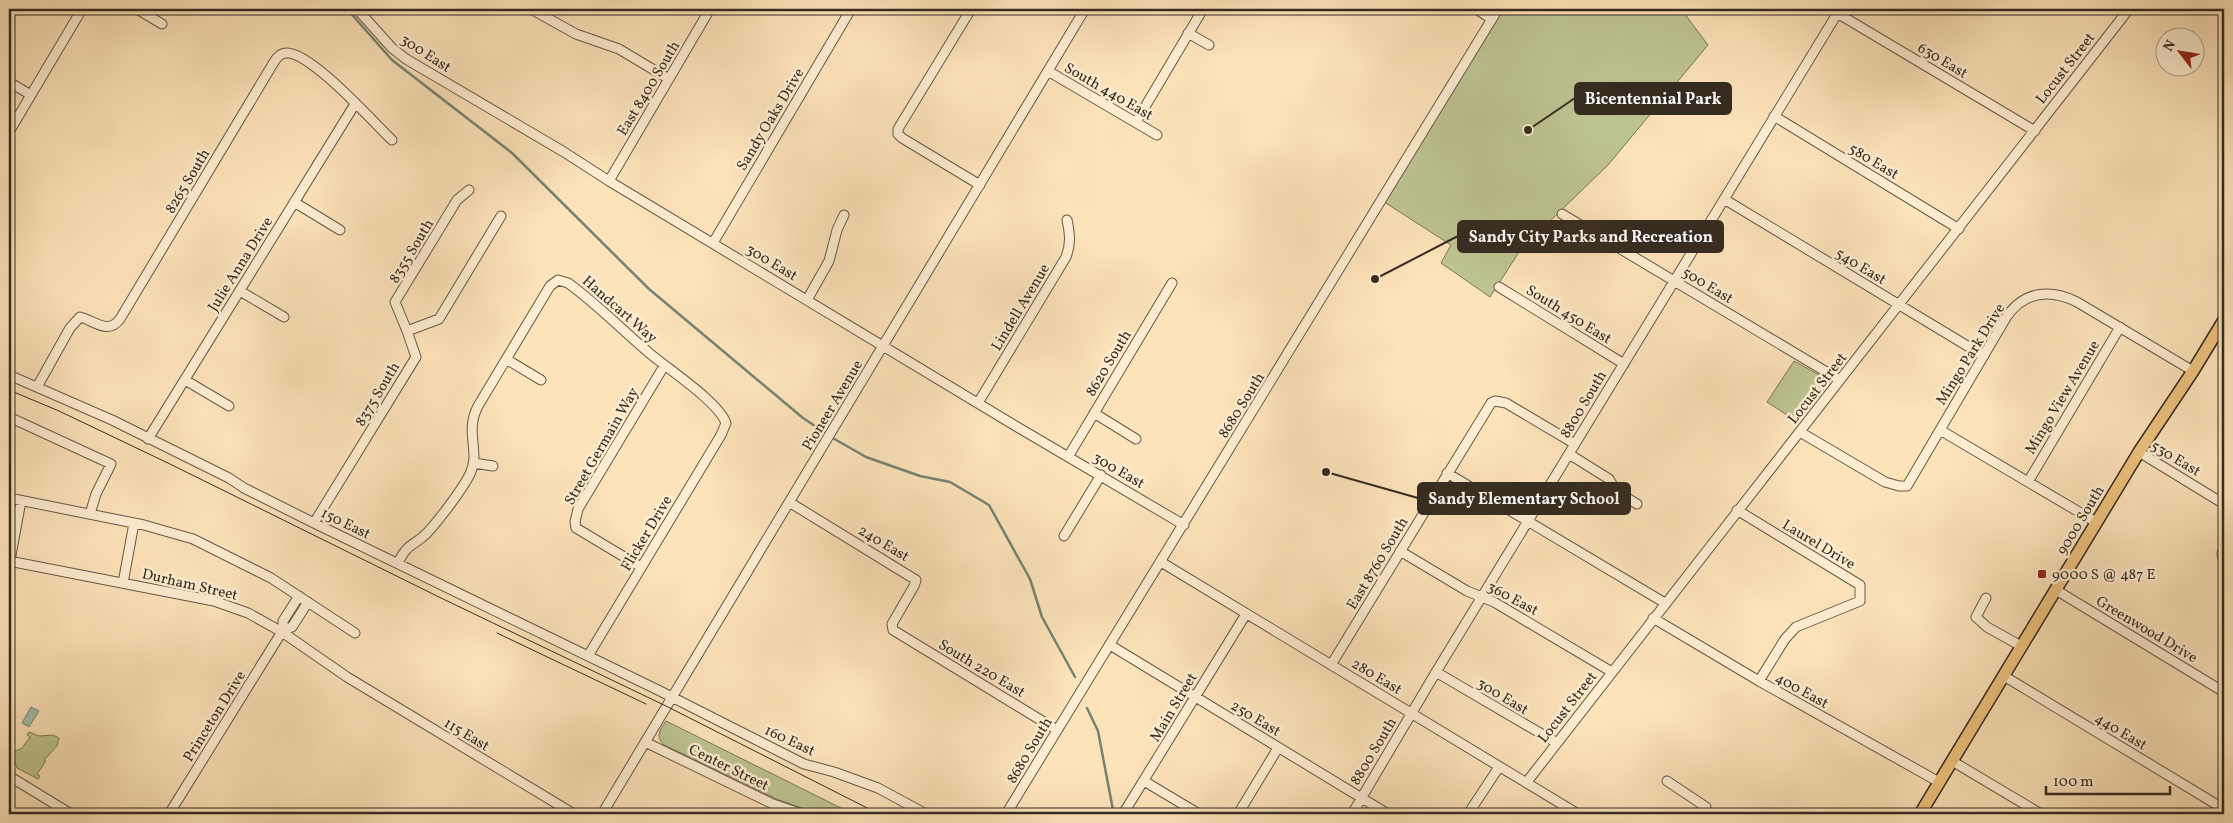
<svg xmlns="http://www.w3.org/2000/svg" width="2233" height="823" viewBox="0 0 2233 823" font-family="Vollkorn,serif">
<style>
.green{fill:#bdc492;stroke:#787859}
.water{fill:#9fbeae;stroke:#748375}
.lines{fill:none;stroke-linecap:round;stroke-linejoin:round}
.stream{stroke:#748375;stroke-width:2.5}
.minor-casing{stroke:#665946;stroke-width:11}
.major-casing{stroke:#342b20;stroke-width:14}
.minor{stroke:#feedd2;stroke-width:9}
.major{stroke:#eec27d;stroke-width:11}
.tram{stroke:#342b20;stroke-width:1}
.poi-dot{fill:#8f2418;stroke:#feedd2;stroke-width:2}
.labels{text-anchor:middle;stroke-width:5;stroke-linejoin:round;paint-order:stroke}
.street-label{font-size:15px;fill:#342b20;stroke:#feedd2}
.poi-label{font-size:15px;fill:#342b20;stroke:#feedd2;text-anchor:start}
.leader{fill:none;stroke:#342b20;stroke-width:2}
.callout-dot{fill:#342b20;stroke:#feedd2;stroke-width:2}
.callout{fill:#342b20;stroke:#342b20;stroke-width:2}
.callout-label{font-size:16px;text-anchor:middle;font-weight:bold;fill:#fff}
</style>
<rect width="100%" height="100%" fill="#fde3ba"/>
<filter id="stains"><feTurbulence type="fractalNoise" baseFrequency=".004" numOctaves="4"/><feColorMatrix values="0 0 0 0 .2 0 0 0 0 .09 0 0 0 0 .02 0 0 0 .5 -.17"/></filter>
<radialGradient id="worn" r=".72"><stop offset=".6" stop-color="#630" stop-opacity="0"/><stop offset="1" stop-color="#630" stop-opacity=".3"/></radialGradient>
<path class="green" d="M1493,9H1681L1708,45L1608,165L1521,249L1490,297L1441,263L1451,245L1378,198Z
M1794,361L1830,381L1798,422L1767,402Z
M666,721L853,814H818L779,800L664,745C655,736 660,730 666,721Z
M29,732L39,736L53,735L59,738L57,746L44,760L46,761L37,774L40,776L38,779L17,768L12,753L22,748L30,737L27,735Z"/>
<path class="water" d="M31,707L39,711L29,727L22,723Z"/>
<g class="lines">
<path class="stream" d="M347,9L392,60L512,153L649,289L803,418L827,434
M831,437L866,457L920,476L950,482L989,505L1030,579L1042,617L1075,677
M1087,708L1098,731L1113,810"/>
<defs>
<path id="minor" d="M137,9L162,24
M357,9L392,48L406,59L564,152L609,181L1019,428L1184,525
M531,9L576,34L619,49L669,79
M971,9L898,129V134L902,138L980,185
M1476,9L1492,19
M1837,13L2035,131
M1188,33L1209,45
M1048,71L1157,135
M9,82L31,95
M1774,116L1959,229
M1136,122L1203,9
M9,132L82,9
M609,181L710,9
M1724,199L1984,356
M294,202L340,230
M1562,214L1840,380
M713,243L851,9
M1499,287L1624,364
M240,291L284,317
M807,300L829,261L837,230L844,215
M407,331L395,302L457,200L469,190
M506,359L541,380
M9,375L112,420L229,478L244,488L314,523L658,690L804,764L834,772L878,788L926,814
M185,380L229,406
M37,387L70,328L80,317C95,321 108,335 120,319L274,62C277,57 281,53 286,53C309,50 374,123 392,140
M978,403L1066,257C1071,244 1070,234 1067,220
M1094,413L1136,439
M9,417L111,464L96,494L90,514
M1940,430L2096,522
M1800,432L1885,482L1899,486H1907L2007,316C2025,291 2050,289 2077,302L2193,371
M148,439L355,104
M2139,452L2224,504
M1569,454L1609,479L1616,491L1637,504
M1068,457L1172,283
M474,463L493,466
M1447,473L1665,603
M2028,482L2120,327
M9,498L144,525L193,539L271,578L355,633
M789,502L916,580L914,586L892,624L893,630L1057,730
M1737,510L1860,585V601L1796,627L1785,639L1759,681
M314,523L416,357L407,331L439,319L501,216
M1064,536L1101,475
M2224,547L2222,554L2224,565
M1400,551L1467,591L1494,602L1612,672
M9,561L214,601L248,613L282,632L347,677L574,814
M1161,562L1578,814
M398,563C408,542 413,547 427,533C439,520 462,490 470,474C481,451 464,433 478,406L550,286L558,280L568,283C596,303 621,329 647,351C666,368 718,401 726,423L721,435L588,656
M9,566L21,501
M641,567L576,528L575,522L578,509L664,366
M123,583L134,523
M2056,590L2224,692
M1986,598L1976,617L1987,627L2021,646
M1653,618L1759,681L1939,782
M283,630L292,627L308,602
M1110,645L1388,814
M1331,665L1491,403L1495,401L1506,403L1575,444
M1436,672L1557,743
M2004,676L2224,809
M645,742L773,804L802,814
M1952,761L2041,814
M9,776L71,814
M1144,781L1199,814
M1667,781L1706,807L1701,814
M1526,783L2129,9
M169,814L283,630V621L299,596
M602,814L1085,9
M1006,814L1498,9
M1123,814L1246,614
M1238,814L1278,748
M1352,814L1436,672L1840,9
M1468,814L1499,767"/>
<path id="major" d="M1920,814L2139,452L2193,371L2224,320"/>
</defs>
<use href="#minor" class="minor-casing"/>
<use href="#major" class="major-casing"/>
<use href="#minor" class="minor"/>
<use href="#major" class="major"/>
<path class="tram" d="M9,390L59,411L170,464L441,598L666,706L879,814
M497,633L646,704"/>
</g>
<rect class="poi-dot" x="2037" y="569" width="10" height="10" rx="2.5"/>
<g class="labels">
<g class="street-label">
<text transform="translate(426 53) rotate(33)" y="5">300 East</text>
<text transform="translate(1943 60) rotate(31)" y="5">630 East</text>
<text transform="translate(2065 68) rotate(-52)" y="5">Locust Street</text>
<text transform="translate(648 88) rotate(-59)" y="5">East 8400 South</text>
<text transform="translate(1109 91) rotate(30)" y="5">South 440 East</text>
<text transform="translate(770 119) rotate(-59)" y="5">Sandy Oaks Drive</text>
<text transform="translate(1874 161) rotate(31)" y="5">580 East</text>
<text transform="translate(187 181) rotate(-59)" y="5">8265 South</text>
<text transform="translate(411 251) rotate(-59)" y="5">8355 South</text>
<text transform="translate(772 262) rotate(31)" y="5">300 East</text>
<text transform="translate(240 264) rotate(-58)" y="5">Julie Anna Drive</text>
<text transform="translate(1861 266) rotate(31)" y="5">540 East</text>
<text transform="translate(1708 285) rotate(31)" y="5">500 East</text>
<text transform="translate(1020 307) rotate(-59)" y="5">Lindell Avenue</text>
<text transform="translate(620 309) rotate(41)" y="5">Handcart Way</text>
<text transform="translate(1569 314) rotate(32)" y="5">South 450 East</text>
<text transform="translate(1970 354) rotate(-58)" y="5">Mingo Park Drive</text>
<text transform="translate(1108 363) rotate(-59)" y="5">8620 South</text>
<text transform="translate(1817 388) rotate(-52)" y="5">Locust Street</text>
<text transform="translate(377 394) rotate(-59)" y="5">8375 South</text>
<text transform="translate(2062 397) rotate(-59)" y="5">Mingo View Avenue</text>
<text transform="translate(1583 404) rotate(-59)" y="5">8800 South</text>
<text transform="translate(832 405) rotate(-59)" y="5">Pioneer Avenue</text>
<text transform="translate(1241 405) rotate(-58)" y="5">8680 South</text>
<text transform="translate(601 446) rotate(-60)" y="5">Street Germain Way</text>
<text transform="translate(2176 458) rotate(31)" y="5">530 East</text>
<text transform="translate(1119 470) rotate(30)" y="5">300 East</text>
<text transform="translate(2080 520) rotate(-59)" y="5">9000 South</text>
<text transform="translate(346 523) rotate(26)" y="5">150 East</text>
<text transform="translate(646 533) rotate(-59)" y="5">Flicker Drive</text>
<text transform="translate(884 543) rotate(31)" y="5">240 East</text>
<text transform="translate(1819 544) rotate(31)" y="5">Laurel Drive</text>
<text transform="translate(1377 563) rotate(-59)" y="5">East 8760 South</text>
<text transform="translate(190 584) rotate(13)" y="5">Durham Street</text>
<text transform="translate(1513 598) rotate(28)" y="5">360 East</text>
<text transform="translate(2147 629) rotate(31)" y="5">Greenwood Drive</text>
<text transform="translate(982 668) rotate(31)" y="5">South 220 East</text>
<text transform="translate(1377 676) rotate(31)" y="5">280 East</text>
<text transform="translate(1802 690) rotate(29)" y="5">400 East</text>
<text transform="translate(1503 696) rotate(31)" y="5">300 East</text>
<text transform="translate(1173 707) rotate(-59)" y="5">Main Street</text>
<text transform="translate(1567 707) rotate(-52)" y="5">Locust Street</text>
<text transform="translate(214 716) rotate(-58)" y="5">Princeton Drive</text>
<text transform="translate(1256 718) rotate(31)" y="5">250 East</text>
<text transform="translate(2121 731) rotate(31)" y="5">440 East</text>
<text transform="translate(467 734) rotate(31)" y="5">115 East</text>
<text transform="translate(790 740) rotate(25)" y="5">160 East</text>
<text transform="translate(1029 750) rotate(-59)" y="5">8680 South</text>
<text transform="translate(1373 751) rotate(-59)" y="5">8800 South</text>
<text transform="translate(729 767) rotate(26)" y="5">Center Street</text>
</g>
<g class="poi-label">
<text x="2052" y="579">9000 S @ 487 E</text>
</g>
</g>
<path class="leader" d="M1528 130L1575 98M1375 279L1458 236M1326 472L1418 498"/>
<g class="callout-dot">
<circle cx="1528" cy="130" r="5"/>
<circle cx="1375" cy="279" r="5"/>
<circle cx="1326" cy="472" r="5"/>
</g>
<g class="callout">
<rect x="1575" y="83" width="156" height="31" rx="5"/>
<rect x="1458" y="221" width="265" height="31" rx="5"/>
<rect x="1418" y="483" width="212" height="31" rx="5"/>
</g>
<g class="callout-label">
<text x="1653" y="104">Bicentennial Park</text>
<text x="1591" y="242">Sandy City Parks and Recreation</text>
<text x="1524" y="504">Sandy Elementary School</text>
</g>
<rect width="2233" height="823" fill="none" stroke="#fde3ba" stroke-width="30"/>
<rect x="10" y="10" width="2213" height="803" fill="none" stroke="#342b20" stroke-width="2.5"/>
<rect x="15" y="15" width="2203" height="793" fill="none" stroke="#342b20"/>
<g transform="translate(2180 52) rotate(301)"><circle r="24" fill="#feedd2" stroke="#ad9f8b"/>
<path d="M0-4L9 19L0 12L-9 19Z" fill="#8f2418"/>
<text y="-8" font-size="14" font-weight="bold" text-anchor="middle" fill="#342b20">N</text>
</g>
<path d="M2046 786v8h124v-8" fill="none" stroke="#342b20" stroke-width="2.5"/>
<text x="2053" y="786" font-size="15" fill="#342b20" stroke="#feedd2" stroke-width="4" paint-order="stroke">100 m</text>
<rect width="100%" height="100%" filter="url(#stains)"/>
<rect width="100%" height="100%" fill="url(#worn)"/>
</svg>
